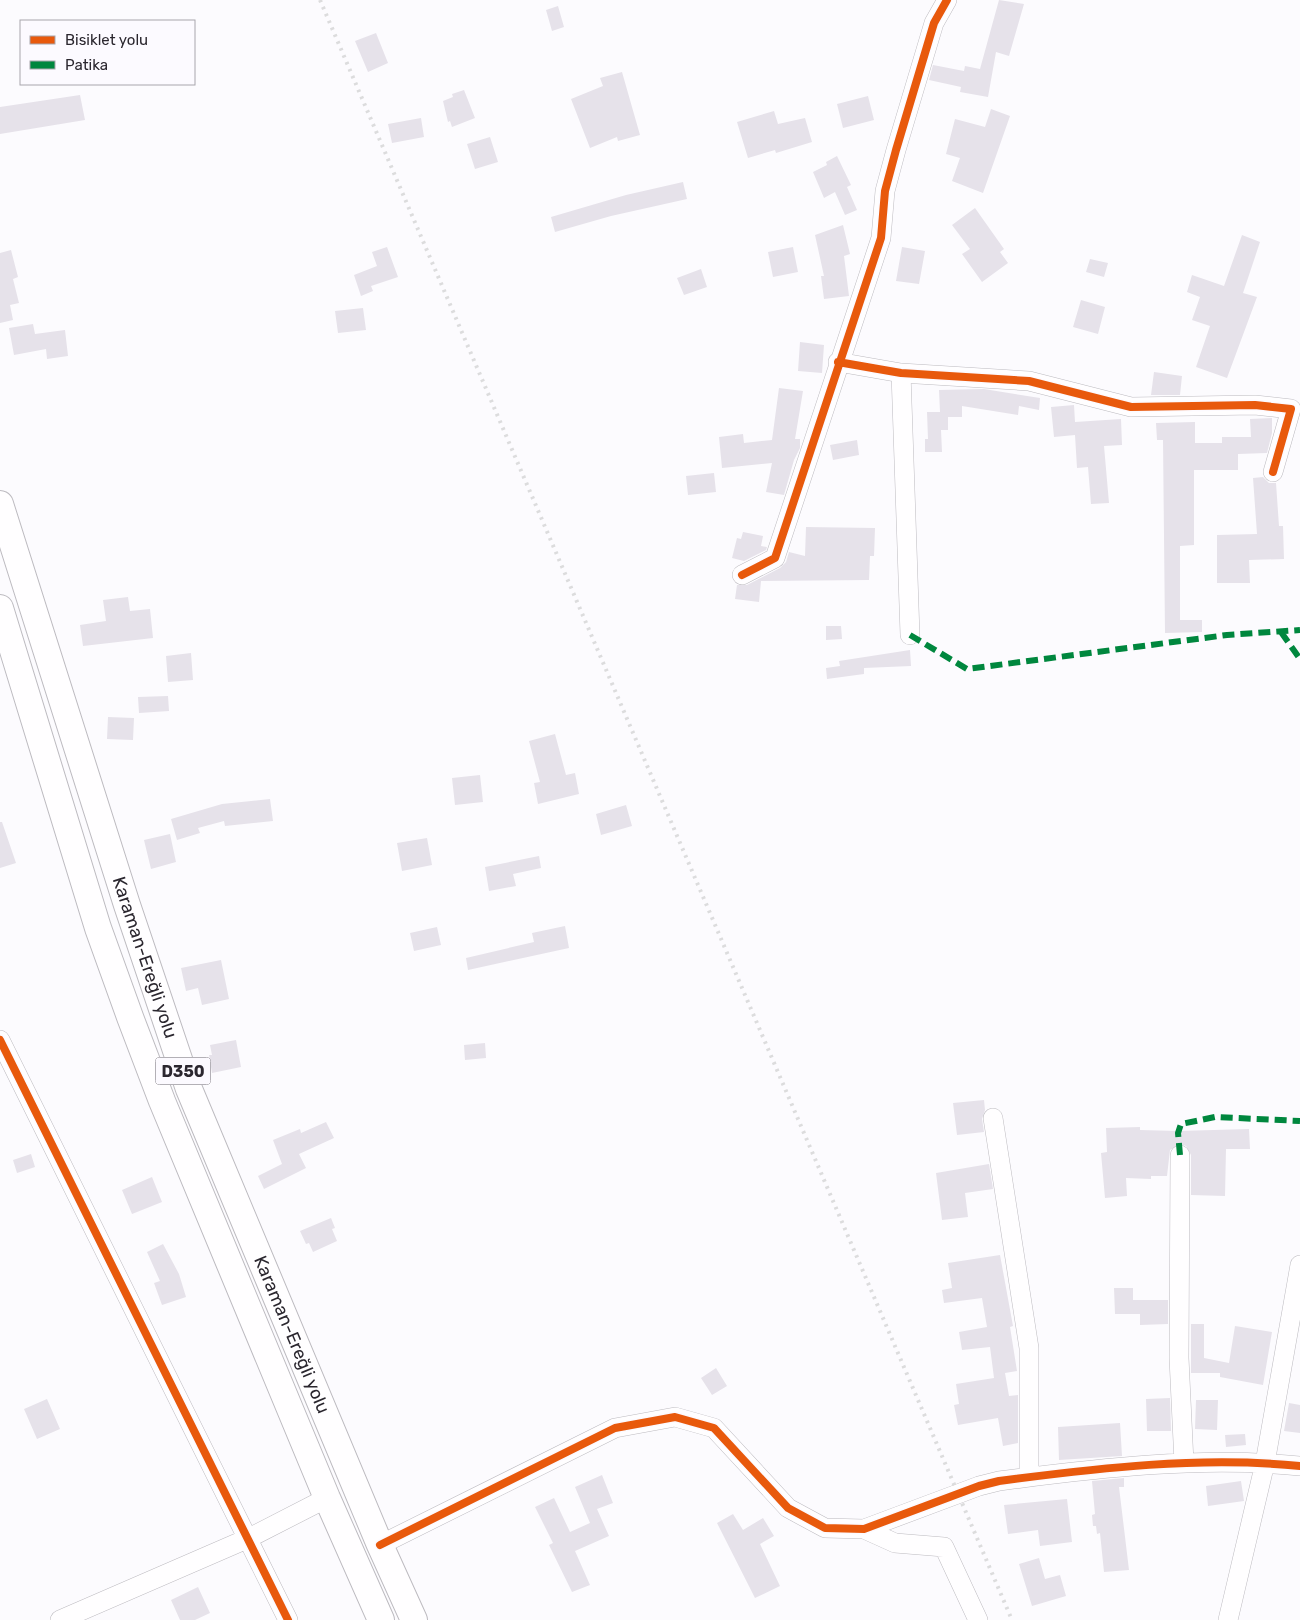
<svg xmlns="http://www.w3.org/2000/svg" width="1300" height="1620" viewBox="0 0 1300 1620" font-family="Rubik,sans-serif">
<style>
.building{fill:#e6e2ea}
.lines{fill:none;stroke-linecap:round;stroke-linejoin:round}
.minor-casing{stroke:#bdbbc0;stroke-width:20}
.highway-casing{stroke:#bdbbc0;stroke-width:28}
.minor{stroke:#fffeff;stroke-width:19}
.highway{stroke:#fffeff;stroke-width:26}
.rail{stroke:#dcdcdd;stroke-width:4;stroke-dasharray:2.5 5;stroke-linecap:butt}
.quiet{stroke:#00873e;stroke-width:6;stroke-dasharray:12 6;stroke-linecap:butt}
.cycleway-casing{stroke:#fcfaff;stroke-width:11}
.cycleway{stroke:#e8590c;stroke-width:8}
.labels{text-anchor:middle;stroke-width:4;stroke-linejoin:round;paint-order:stroke}
.shield{fill:#fcfaff;stroke:#6a666d;stroke-width:1}
.shield-label{font-size:16px;font-weight:bold;fill:#2b272f}
.street-label{font-size:18px;fill:#2b272f;stroke:#fcfaff}
</style>
<rect width="100%" height="100%" fill="#fcfbfe"/>
<path class="building" d="M999,0L1024,4L1009,56L996,52L988,97L960,92L961,87L929,80L933,65L964,71L965,66L980,69Z
M558,6L564,27L552,31L546,10Z
M376,33L388,63L368,72L355,41Z
M622,72L640,135L618,141L617,137L590,148L571,99L603,86L600,78Z
M464,90L475,118L452,127L450,121L448,122L443,101L453,97L452,94Z
M80,95L85,120L0,134V107Z
M868,96L874,120L843,128L837,104Z
M991,109L1010,116L983,193L952,181L960,158L946,154L955,119L985,127Z
M774,111L778,124L805,118L812,142L776,153L775,150L748,158L737,122Z
M421,118L424,137L392,143L388,124Z
M490,137L498,162L475,169L467,144Z
M837,156L851,185L847,187L857,210L845,215L835,192L824,198L813,172L827,165L826,162Z
M683,182L687,199L611,216L555,232L551,217L626,195Z
M975,208L1004,249L1000,252L1008,263L982,282L962,254L970,249L952,225Z
M843,225L850,254L844,256L849,296L824,299L821,276H824L815,235Z
M1242,235L1260,242L1243,293L1257,297L1227,378L1196,367L1210,326L1192,320L1200,297L1187,292L1192,275L1224,286Z
M387,247L398,277L371,286L373,291L361,296L354,275L377,266L372,252Z
M793,247L798,272L773,277L768,252Z
M902,247L925,251L919,284L896,281Z
M11,250L18,277L13,279L19,303L10,305L13,320L0,323V253Z
M1090,259L1108,263L1104,277L1086,272Z
M701,269L707,287L684,295L677,278Z
M1081,300L1105,307L1098,334L1073,327Z
M363,308L366,330L338,333L335,311Z
M33,324L35,334L65,330L68,356L47,359L46,349L14,355L9,328Z
M800,342L824,345L822,373L798,371Z
M1154,372L1182,376L1180,395H1151Z
M779,388L803,391L795,439H800V448L794,460L784,495L766,492L772,463L722,468L719,437L743,434L744,443L772,440Z
M984,389L1040,398L1039,410L1019,406L1018,415L962,406V417H948V430H941L942,452H925V439H928L927,412H940L939,390Z
M1074,405L1075,422L1121,419L1122,445L1104,446L1109,503L1091,504L1088,467L1077,468L1075,435L1054,437L1051,407Z
M1272,418V433L1267,453L1238,454V470H1194V545L1180,546V620H1202V632L1165,633L1163,440H1157L1156,423L1195,422V443H1222V437H1251L1250,419Z
M857,440L859,455L833,460L830,445Z
M714,473L716,492L688,495L686,476Z
M1263,477L1269,483H1276L1279,526H1283L1284,559L1249,560L1250,583H1217V535L1257,534L1253,478Z
M806,527L875,528L874,556H870L869,580L761,581L759,602L735,599L737,585H747L780,568L786,562L789,552L805,556Z
M743,532L763,536L761,546L767,547L766,550L744,561L732,558L737,538L741,539Z
M128,597L130,611L150,609L153,638L83,646L80,625L106,621L103,600Z
M826,626H841L842,639L826,640Z
M910,650L911,666L864,668V674L827,679L826,668L840,666L839,661Z
M191,653L193,680L168,682L166,656Z
M168,696L169,711L139,713L138,697Z
M108,717L134,718L133,740L107,739Z
M555,734L566,775L575,773L579,794L538,804L534,783L540,782L529,741Z
M480,775L483,802L455,805L452,778Z
M270,799L273,821L225,826L224,821L198,828L200,833L177,840L171,819L222,804Z
M626,805L632,826L601,835L596,814Z
M0,822H2L16,863L0,868Z
M170,834L176,862L151,869L144,840Z
M427,838L432,865L402,871L397,843Z
M539,856L541,868L513,874L516,886L489,891L485,867Z
M565,926L569,948L468,970L466,958L534,942L532,933Z
M437,927L441,945L414,951L410,933Z
M221,960L229,999L202,1005L198,988L186,991L181,968Z
M236,1040L241,1067L212,1073L209,1055H212L210,1045Z
M485,1043L486,1058L465,1060L464,1045Z
M984,1100L985,1110L982,1119L984,1132L957,1135L953,1103Z
M326,1122L334,1138L299,1154L306,1168L264,1189L258,1176L282,1164L273,1140L300,1129L301,1133Z
M1140,1127V1130L1178,1131L1249,1129L1250,1149H1226L1225,1196L1191,1195V1155L1186,1146L1180,1144L1170,1150L1167,1176H1151V1179L1126,1178L1127,1196L1105,1198L1101,1153L1107,1152L1106,1128Z
M31,1154L35,1167L17,1173L13,1160Z
M989,1164L993,1189L965,1193L968,1217L942,1220L936,1173Z
M152,1177L162,1202L132,1214L122,1190Z
M331,1218L335,1228L332,1229L337,1241L313,1252L309,1243L306,1244L300,1231Z
M163,1244L179,1274L186,1297L162,1305L154,1283L160,1281L147,1252Z
M1000,1255L1013,1326L1010,1327L1017,1371L1005,1373L1009,1396L1018,1395V1443L1003,1446L998,1418L958,1425L954,1405L959,1404L956,1384L994,1378L990,1347L962,1350L959,1332L987,1327L982,1298L944,1303L942,1290L952,1288L948,1263Z
M1114,1288H1133V1300H1168V1324L1140,1325V1314H1115Z
M1191,1324H1204V1358L1229,1363L1235,1326L1272,1332L1263,1385L1220,1377V1373H1191Z
M716,1368L727,1386L712,1395L701,1378Z
M1170,1398L1171,1431H1147L1146,1399Z
M47,1399L60,1429L37,1439L24,1409Z
M1196,1400H1218L1217,1430L1195,1429Z
M1289,1403L1300,1405V1433L1284,1431Z
M1120,1423L1122,1456L1059,1460L1058,1427Z
M1245,1434L1246,1445L1226,1447L1225,1435Z
M602,1475L613,1503L597,1509L609,1536L575,1551L590,1585L572,1592L549,1545L553,1543L535,1507L554,1498L570,1532L590,1523L575,1487Z
M1124,1478V1487H1119L1129,1570L1104,1572L1100,1533L1097,1534L1096,1526H1093L1092,1515L1095,1514L1092,1481Z
M1241,1481L1244,1501L1208,1506L1206,1486Z
M1067,1499L1072,1542L1040,1546L1038,1530L1008,1534L1004,1505Z
M733,1514L743,1530L763,1518L774,1536L760,1544L780,1586L755,1598L717,1523Z
M1039,1558L1045,1579L1060,1575L1066,1596L1032,1606L1019,1564Z
M198,1587L210,1613L195,1620H180L171,1600Z"/>
<g class="lines">
<defs>
<path id="minor" d="M838,362L901,373L1029,381L1131,407L1255,405L1291,409L1273,472
M901,373L910,635
M742,575L775,558L881,238L885,191L896,150L934,23L947,0
M0,1040L288,1620
M993,1118L1029,1348V1477
M1180,1155L1179,1358L1184,1463
M864,1529L895,1543L944,1547L978,1620
M380,1545L615,1428L675,1417L714,1428L788,1508L825,1528L864,1529L979,1486L999,1481C1098,1468 1200,1456 1300,1466
M60,1620L249,1538L327,1498
M1228,1620L1265,1463L1300,1265"/>
<g id="highway">
<path id="s1" d="M0,504L127,905L189,1089L380,1545L414,1620"/>
<path d="M0,608L98,928L130,1017L162,1101L327,1498L381,1620"/>
</g>
</defs>
<use href="#minor" class="minor-casing"/>
<use href="#highway" class="highway-casing"/>
<use href="#minor" class="minor"/>
<use href="#highway" class="highway"/>
<path class="rail" d="M320,0L1012,1620"/>
<path class="quiet" d="M1281,632L1300,659
M910,635L967,669L1227,635L1300,630
M1180,1155L1178,1133L1181,1124L1215,1117L1300,1121"/>
<defs>
<path id="cycleway" d="M838,362L901,373L1029,381L1131,407L1255,405L1291,409L1273,472
M742,575L775,558L881,238L885,191L896,150L934,23L947,0
M0,1040L288,1620
M380,1545L615,1428L675,1417L714,1428L788,1508L825,1528L864,1529L979,1486L999,1481C1098,1468 1200,1456 1300,1466"/>
</defs>
<use href="#cycleway" class="cycleway-casing"/>
<use href="#cycleway" class="cycleway"/>
</g>
<g class="labels">
<rect class="shield" x="155.5" y="1057.5" width="55" height="27" rx="4"/>
<g class="shield-label">
<text x="183" y="1077">D350</text>
</g>
<g class="street-label">
<text dy="6" stroke="none"><textPath href="#s1" startOffset="476">Karaman-Ereğli yolu</textPath></text>
<text dy="6" stroke="none"><textPath href="#s1" startOffset="881">Karaman-Ereğli yolu</textPath></text>
</g>
</g>
<rect x="20" y="20" width="175" height="65" fill="#fcfaff" stroke="#a8a6ac"/>
<rect x="30" y="36" width="25" height="8" fill="#e8590c" stroke="#a8a6ac"/>
<text x="65" y="45" font-size="15" fill="#2b272f">Bisiklet yolu</text>
<rect x="30" y="61" width="25" height="8" fill="#00873e" stroke="#a8a6ac"/>
<text x="65" y="70" font-size="15" fill="#2b272f">Patika</text>
</svg>
